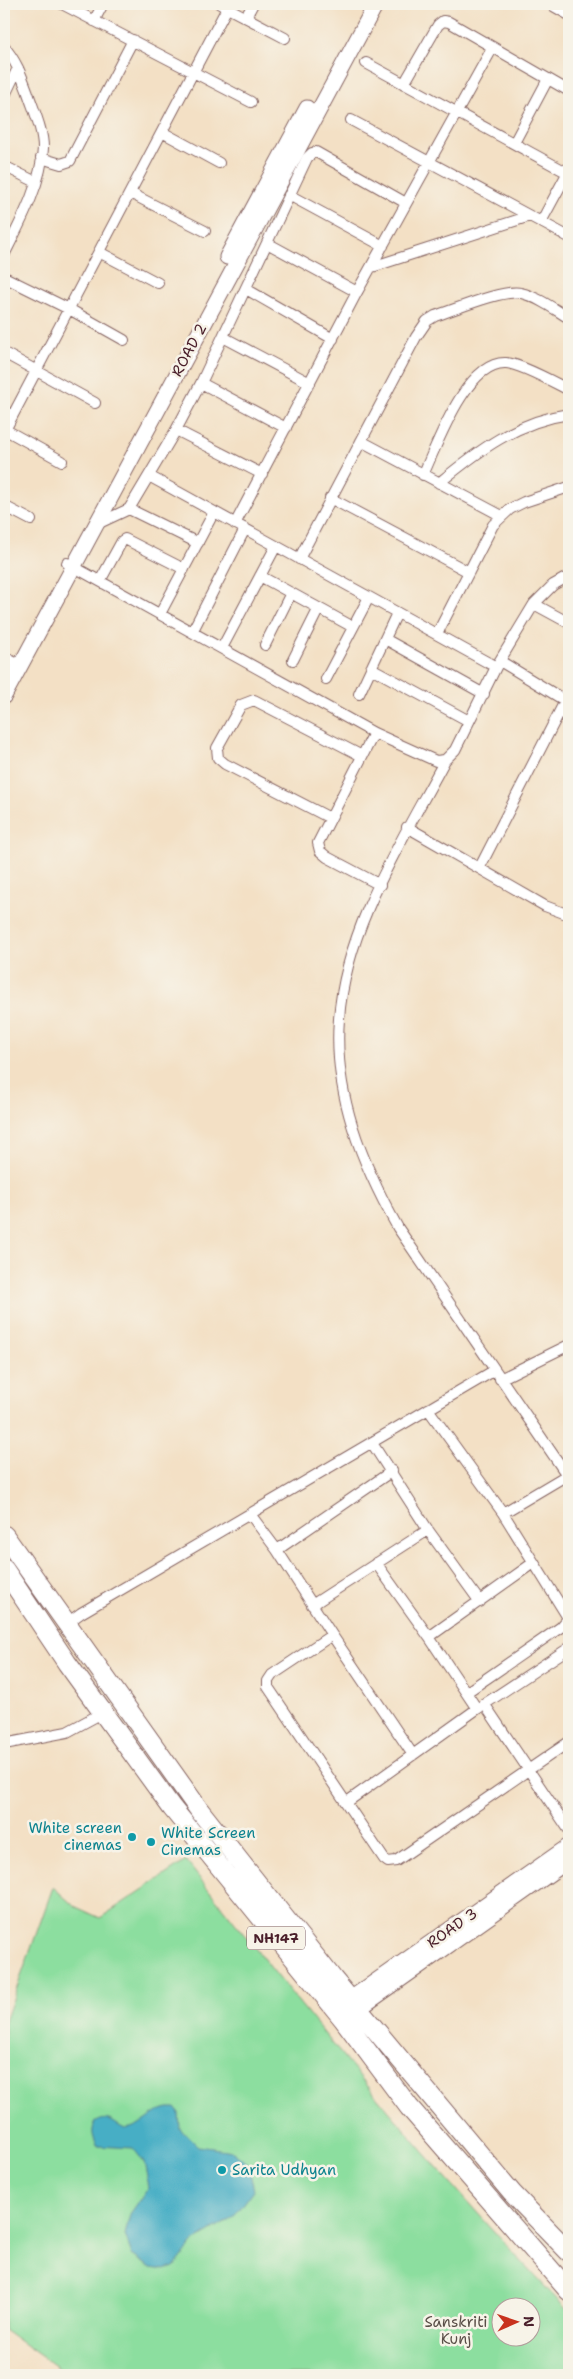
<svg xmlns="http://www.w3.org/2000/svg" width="573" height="2379" viewBox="0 0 573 2379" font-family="'Shantell Sans',sans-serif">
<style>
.green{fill:#8cde9f;stroke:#6b7e65;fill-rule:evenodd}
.water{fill:#46aec5;stroke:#486678}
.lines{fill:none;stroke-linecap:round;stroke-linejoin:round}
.street-casing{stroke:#856361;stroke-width:12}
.secondary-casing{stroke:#856361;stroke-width:17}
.highway-casing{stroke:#856361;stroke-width:21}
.street{stroke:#fff;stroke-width:10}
.secondary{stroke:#fff;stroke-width:15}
.highway{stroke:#fff;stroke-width:19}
.rail-casing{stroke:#4a1f2b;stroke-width:4.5}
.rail{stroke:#f7f3e8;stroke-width:2.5;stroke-dasharray:8;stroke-linecap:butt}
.culture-dot{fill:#0f9aa8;stroke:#f7f3e8;stroke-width:2}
.labels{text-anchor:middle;stroke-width:5;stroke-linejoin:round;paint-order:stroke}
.shield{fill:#f7f3e8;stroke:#7e5f64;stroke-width:1}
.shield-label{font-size:14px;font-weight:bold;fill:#4a1f2b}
.street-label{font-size:15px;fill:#4a1f2b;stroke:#f7f3e8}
.culture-label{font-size:15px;fill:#0d838f;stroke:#f7f3e8;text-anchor:start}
.park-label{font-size:15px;fill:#5a4f48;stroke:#f7f3e8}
</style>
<rect width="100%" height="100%" fill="#f7f3e8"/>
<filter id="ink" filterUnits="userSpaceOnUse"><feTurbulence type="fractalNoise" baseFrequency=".02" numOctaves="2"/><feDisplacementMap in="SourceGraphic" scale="10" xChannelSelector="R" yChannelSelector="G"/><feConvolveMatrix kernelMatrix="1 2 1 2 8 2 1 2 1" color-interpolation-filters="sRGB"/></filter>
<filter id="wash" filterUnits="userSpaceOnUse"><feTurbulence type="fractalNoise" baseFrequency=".0096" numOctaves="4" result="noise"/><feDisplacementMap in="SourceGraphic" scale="20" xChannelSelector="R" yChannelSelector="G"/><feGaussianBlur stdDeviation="1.12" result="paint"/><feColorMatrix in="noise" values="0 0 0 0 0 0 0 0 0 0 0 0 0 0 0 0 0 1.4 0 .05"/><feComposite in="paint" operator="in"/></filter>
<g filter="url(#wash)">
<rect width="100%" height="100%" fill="#f3e0c5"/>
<path class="green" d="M186,1861C308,2016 433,2170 569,2312V2375H71L59,2369L4,2330V2024L53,1887L74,1906L100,1918ZM500,2306H530V2336H500Z"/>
<path class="water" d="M168,2108H175L179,2113L180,2129L198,2146L233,2151L243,2159L248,2165L254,2190L233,2218L195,2241L174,2267L165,2270L151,2268L132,2255L125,2235L130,2214L149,2187L144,2162L133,2148L97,2146C93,2137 91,2132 95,2123C108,2114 114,2124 125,2129C142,2128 151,2111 168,2108Z"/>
</g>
<g filter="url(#ink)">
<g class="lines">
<defs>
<path id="street" d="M62,4L251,102
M220,4L285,38
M246,17L253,4
M94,21L103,4
M4,47C16,60 22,77 28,93C34,111 43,130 43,148C42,183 19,225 4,255
M366,63L568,173
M404,84L438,25L443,21L449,22L569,91
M4,97L18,68
M351,120L569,237
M162,132L219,163
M514,143L548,79
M41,158L61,164L70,161L133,40
M4,166L36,182
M130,193L205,231
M289,195L383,246
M541,222L569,170
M267,243L357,292
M99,252L158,283
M372,267L530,216
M4,277L69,309L124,340
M246,289L333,339
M223,337L310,383
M4,353L95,403
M201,383L286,428
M4,429L62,461
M176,430L262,474
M4,432L227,8
M361,441L502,516
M423,475C437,445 466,361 506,363C521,364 555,383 569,390
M149,476L496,667
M439,483C478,451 517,421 569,414
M330,498L469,572
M4,506L31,520
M129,509L198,543
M97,524L129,509L176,430L201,383L307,158L312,153L316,152L406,203
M235,524L357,292L493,47
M299,559L416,337L427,321L435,316C454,310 502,289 521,293C538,297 554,309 569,318
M67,563L374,733L436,761L445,760L455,750L496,667L534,604L553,585L569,576
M260,576L353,627
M100,581L122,541L125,539L184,569
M534,604L569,623
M160,614L214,512
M192,632L245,529
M437,634L493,525L510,509L524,502L569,487
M385,639L484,694
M265,645L291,593
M222,648L276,546
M4,657L19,665
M293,660L319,608
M500,661L569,703
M371,668L469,721
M326,679L369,597
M359,694L397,613
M374,733L318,843L320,851L327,857L380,885
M445,760C403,839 345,928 339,1019C333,1093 362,1164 398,1228L569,1478
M330,818L225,764L218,758L217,748L241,705L254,700L362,756
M407,827L545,906L569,915
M480,867L565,701
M500,1379L569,1345
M428,1409L503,1513L567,1616V1620L561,1627L467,1692
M372,1443L428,1530L480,1602
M503,1513L567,1475
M250,1514L277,1550L332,1635L413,1755
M277,1550L392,1471
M376,1563L429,1637L477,1709
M312,1605L428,1530
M66,1624L81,1613L495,1370
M332,1635L272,1675L268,1681V1687L384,1859L388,1862L396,1861L569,1742
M429,1637L533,1563
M485,1705L569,1830
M4,1744L67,1732L102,1713
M347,1802L477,1709L569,1648"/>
<path id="secondary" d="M555,4L569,12
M227,257L307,108
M4,696L376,4
M342,2005L569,1846
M350,2015L569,1860"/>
<path id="highway" d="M4,1535L200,1811L333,1979L512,2193L569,2252
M4,1569L67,1663L172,1808L344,2020L409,2107L569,2291"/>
</defs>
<use href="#street" class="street-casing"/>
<use href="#secondary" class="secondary-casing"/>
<use href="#highway" class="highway-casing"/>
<use href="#street" class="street"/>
<use href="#secondary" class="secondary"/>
<use href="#highway" class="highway"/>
<defs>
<path id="rail" d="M566,4L569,6"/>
</defs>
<use href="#rail" class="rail-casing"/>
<use href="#rail" class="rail"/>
</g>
</g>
<g class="culture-dot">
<circle cx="132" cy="1837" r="5"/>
<circle cx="151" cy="1842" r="5"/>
<circle cx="222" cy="2170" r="5"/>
</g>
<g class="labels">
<rect class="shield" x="247" y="1926.5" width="58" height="23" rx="4"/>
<g class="shield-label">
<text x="276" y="1943">NH147</text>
</g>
<g class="street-label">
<text transform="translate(189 350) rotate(-62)" y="5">ROAD 2</text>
<text transform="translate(452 1928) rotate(-35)" y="5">ROAD 3</text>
</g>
<g class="culture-label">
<text x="122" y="1833" text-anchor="end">White screen<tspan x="122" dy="17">cinemas</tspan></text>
<text x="161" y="1838">White Screen<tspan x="161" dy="17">Cinemas</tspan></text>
<text x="232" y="2175">Sarita Udhyan</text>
</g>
<g class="park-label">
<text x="456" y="2327">Sanskriti<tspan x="456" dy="17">Kunj</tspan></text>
</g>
</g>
<rect width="573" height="2379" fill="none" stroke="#f7f3e8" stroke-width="20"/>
<g transform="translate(516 2322) rotate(88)"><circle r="24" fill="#f7f3e8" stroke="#b29e9c"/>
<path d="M0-4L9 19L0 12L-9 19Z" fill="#c8321e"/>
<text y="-8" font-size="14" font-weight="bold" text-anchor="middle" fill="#4a1f2b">N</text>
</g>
</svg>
